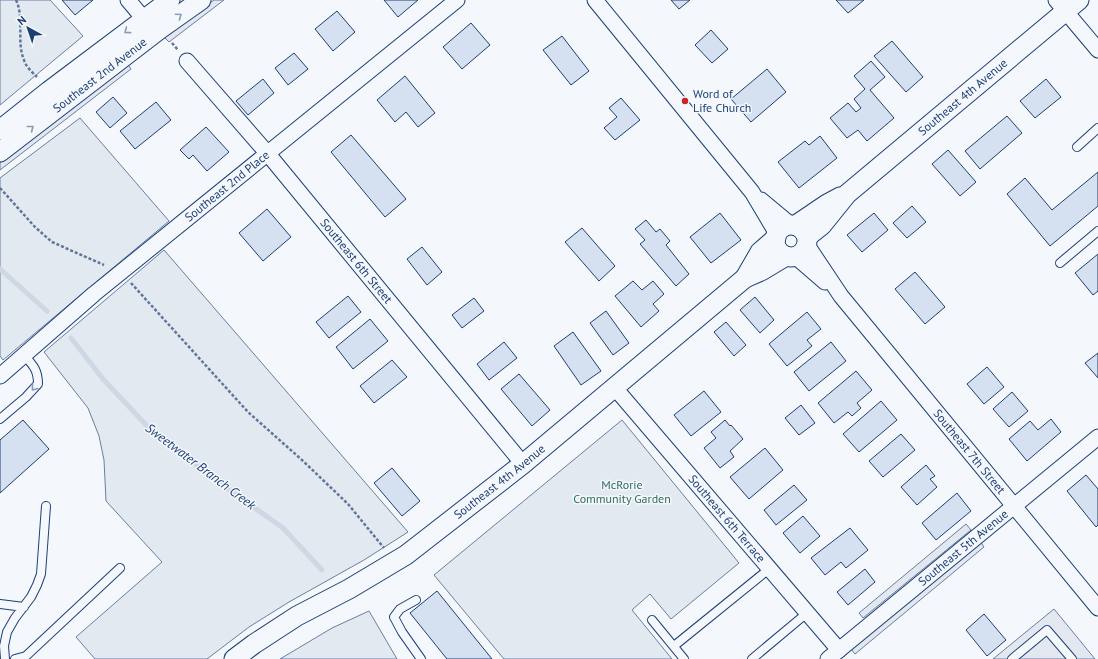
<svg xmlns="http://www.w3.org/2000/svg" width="1098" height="659" viewBox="0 0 1098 659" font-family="'PT Sans',sans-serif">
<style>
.green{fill:#e3e9f0;stroke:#687fa3}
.parking{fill:#e3e8f0;stroke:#687fa3}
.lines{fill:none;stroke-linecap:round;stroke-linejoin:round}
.stream{stroke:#cfd7e4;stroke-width:5}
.building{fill:#d5e0f0;stroke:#1d3f73}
.service-casing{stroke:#1d3f73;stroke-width:10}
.minor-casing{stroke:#1d3f73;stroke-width:17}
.tertiary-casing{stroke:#1d3f73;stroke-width:21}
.path{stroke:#5e769c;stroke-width:2.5;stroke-dasharray:3 2;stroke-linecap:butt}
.service{stroke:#f4f7fb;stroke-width:8}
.minor{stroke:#f4f7fb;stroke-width:15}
.tertiary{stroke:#f4f7fb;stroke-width:19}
.oneway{stroke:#889bb7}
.poi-dot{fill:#c62828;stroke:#f4f7fb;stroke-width:1.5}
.labels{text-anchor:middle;stroke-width:3;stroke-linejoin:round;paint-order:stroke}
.street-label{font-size:12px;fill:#1d3f73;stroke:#f4f7fb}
.poi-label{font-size:12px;fill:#1d3f73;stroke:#f4f7fb;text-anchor:start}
.park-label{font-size:12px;fill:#2c6c60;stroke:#f4f7fb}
.water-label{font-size:13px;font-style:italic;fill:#1d3f73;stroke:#f4f7fb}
</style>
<rect width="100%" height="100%" fill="#f4f7fb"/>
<path class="green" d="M0,0H50L83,36L0,105Z
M80,118L169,221L3,360L0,356V178Z
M164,250L408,532L364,560L289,602L249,627L207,659H95L76,637L162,562L106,501L104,460L99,436L88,408L44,352Z
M622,420L739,563L671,619L650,594L632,610L672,659H504L434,575Z
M369,611L397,659H280L332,628Z"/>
<path class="parking" d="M214,0H224L169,42L164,37Z
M128,65L131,69L0,170V163Z
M966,524L971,530L863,618L859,613Z
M980,541L984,547L855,654L851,649Z
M1054,609L1095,659H993Z"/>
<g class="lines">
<path class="stream" d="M0,269L47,311
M71,338L103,379L149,428L221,484L283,528L322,570"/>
</g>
<path class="building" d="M62,0H93L75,15Z
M384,0H418L398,17Z
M671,0H690L679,9Z
M836,0H864L848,13Z
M337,11L355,32L333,51L315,29Z
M471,23L490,45L462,69L443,47Z
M711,30L728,49L712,63L695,45Z
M562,36L589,71L571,85L543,50Z
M892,41L923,77L906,92L874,56Z
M294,53L308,69L288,85L275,68Z
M871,61L885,77L870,90L894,118L867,141L858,130L847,138L830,118L848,103L856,112L861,108L854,99L865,89L854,76Z
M767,69L786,92L751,122L731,99Z
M405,76L435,113L418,127L406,112L395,122L377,100Z
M263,79L274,93L248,115L236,101Z
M1046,79L1061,97L1035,118L1020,101Z
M113,97L127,113L110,128L96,112Z
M621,98L640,120L615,140L604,128L617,117L609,108Z
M156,102L171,120L135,149L120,131Z
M1007,116L1022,133L980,169L965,151Z
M206,127L229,152L207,171L193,155L189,159L180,150Z
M351,135L406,199L385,217L331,152Z
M820,136L837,158L799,188L778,162L805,141L809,145Z
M948,150L976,182L960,196L932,164Z
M1098,172V206L1050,246L1007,194L1025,178L1052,210Z
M912,206L926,222L907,238L893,223Z
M267,209L291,237L263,261L239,233Z
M720,213L741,240L711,263L690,237Z
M874,213L888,230L862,252L847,235Z
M646,220L656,232L660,229L670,241L666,245L689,274L676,286L640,244L645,240L635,229Z
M582,228L615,266L599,281L565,242Z
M422,247L442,272L427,285L407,259Z
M1098,254V291L1093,295L1075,273Z
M915,272L945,307L925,324L895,289Z
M633,281L642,290L653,281L664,294L653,304L659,311L641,327L615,296Z
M348,296L361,312L329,338L316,322Z
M755,297L774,320L760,333L740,310Z
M474,298L484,311L462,328L452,315Z
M606,311L629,343L613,355L590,323Z
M807,312L821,329L807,340L812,346L787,366L769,344Z
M370,319L388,341L353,369L336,347Z
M726,322L746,345L734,356L714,332Z
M573,332L601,371L581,385L554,346Z
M504,342L517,358L489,380L477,364Z
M831,342L846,361L809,391L794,372Z
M1098,353V378L1085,363Z
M392,360L407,377L374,403L360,386Z
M987,367L1004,387L984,404L967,384Z
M856,371L872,390L857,403L861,408L852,416L848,412L834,423L818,403Z
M519,374L550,410L532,426L501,389Z
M704,391L721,412L691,436L674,415Z
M1012,392L1028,411L1009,427L993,409Z
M881,401L897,420L859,452L843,434Z
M801,405L815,423L799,435L785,418Z
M1051,419L1061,432L1027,461L1009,439L1030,421L1038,430Z
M23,420L49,449L0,493V440Z
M725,420L730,426L731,425L743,439L730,451L734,457L720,468L704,448L716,438L711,432Z
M901,434L915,450L883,477L869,461Z
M765,448L783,470L749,499L730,477Z
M926,465L935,476L930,479L937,487L917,505L901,487Z
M392,468L420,501L402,516L374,483Z
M1086,475L1098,489V525L1096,527L1067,491Z
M794,485L807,500L776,525L764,510Z
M957,493L971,511L936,540L922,523Z
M803,516L820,536L800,553L783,533Z
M850,528L868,550L846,568L841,562L825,575L811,558Z
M865,569L875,582L848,605L837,592Z
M437,591L492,659H447L410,613Z
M984,614L1006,640L987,656L966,630Z"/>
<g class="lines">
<defs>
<path id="service" d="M1077,147L1098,128
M1060,263L1098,231
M0,419L26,397L38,384C38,370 33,365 24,355
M416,600L400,609L394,617L402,632L421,659
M0,604L24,607
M652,620L684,659
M674,646L769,569
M5,659L4,646L7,632L15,618L31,597L37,585L41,574L46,506
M15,659L26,656L120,568
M752,659L807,613
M1012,659L1047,630L1072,659"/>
<g id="minor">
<path d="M128,0L144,19L153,24"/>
<path d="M595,0L752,192L777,234"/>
<path d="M1056,0L1098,50"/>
<path id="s1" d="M187,61L268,154L523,464"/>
<path d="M761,200L791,225"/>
<path id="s2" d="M807,245L841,296L1098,608"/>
<path d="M795,256L825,282"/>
<path id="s3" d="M0,376L94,294L457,0"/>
<path id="s4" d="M615,388L839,650"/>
<path id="s5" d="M828,659L1098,437"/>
</g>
<g id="tertiary">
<path d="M0,130L49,91L170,0"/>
<path id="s6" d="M0,152L160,29L201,0"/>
<path d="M796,225L827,204L840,197"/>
<circle cx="791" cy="241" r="16"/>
<path id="s7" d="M807,237L822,225L847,194L1079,0"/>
<path d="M745,278L760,252L776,238"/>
<path id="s8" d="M234,659L254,644L297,616L349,589L406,555L523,464L745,278L761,271L786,256"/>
</g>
</defs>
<use href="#service" class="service-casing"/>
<use href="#minor" class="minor-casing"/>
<use href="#tertiary" class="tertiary-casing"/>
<path class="path" d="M16,0C25,20 16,41 24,60C26,67 32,72 37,77
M172,43L178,50
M0,188L35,227L52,242L104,265
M131,283L248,412L302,460L348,504L384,548"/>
<use href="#service" class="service"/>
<use href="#minor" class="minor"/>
<use href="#tertiary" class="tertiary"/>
</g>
<defs><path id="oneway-chevron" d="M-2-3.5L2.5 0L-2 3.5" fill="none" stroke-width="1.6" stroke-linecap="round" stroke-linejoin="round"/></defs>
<g class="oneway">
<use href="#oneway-chevron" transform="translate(179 16) rotate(-35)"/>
<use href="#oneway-chevron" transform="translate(127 31) rotate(143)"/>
<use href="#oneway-chevron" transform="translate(31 128) rotate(-38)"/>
<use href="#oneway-chevron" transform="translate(34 388) rotate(128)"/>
</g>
<circle class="poi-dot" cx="685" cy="101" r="4"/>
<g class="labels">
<g class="street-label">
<text dy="4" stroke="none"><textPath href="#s6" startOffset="126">Southeast 2nd Avenue</textPath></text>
<text dy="4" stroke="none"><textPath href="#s7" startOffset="210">Southeast 4th Avenue</textPath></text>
<text dy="4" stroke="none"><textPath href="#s3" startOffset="296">Southeast 2nd Place</textPath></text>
<text dy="4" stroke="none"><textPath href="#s1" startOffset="262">Southeast 6th Street</textPath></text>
<text dy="4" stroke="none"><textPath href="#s2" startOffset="263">Southeast 7th Street</textPath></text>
<text dy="4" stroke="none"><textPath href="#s8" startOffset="320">Southeast 4th Avenue</textPath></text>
<text dy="4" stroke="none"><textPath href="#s4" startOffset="172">Southeast 6th Terrace</textPath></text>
<text dy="4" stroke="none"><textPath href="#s5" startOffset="175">Southeast 5th Avenue</textPath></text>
</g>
<g class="poi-label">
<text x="693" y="98">Word of<tspan x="693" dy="14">Life Church</tspan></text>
</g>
<g class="park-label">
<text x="622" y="489">McRorie<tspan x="622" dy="14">Community Garden</tspan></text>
</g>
<g class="water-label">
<text transform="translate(201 466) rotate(37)" y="5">Sweetwater Branch Creek</text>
</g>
</g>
<g transform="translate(28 28) rotate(320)" stroke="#f4f7fb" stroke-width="3" paint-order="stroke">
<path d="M0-3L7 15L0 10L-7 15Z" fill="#1d3f73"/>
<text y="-6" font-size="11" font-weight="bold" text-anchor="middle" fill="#1d3f73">N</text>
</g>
</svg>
